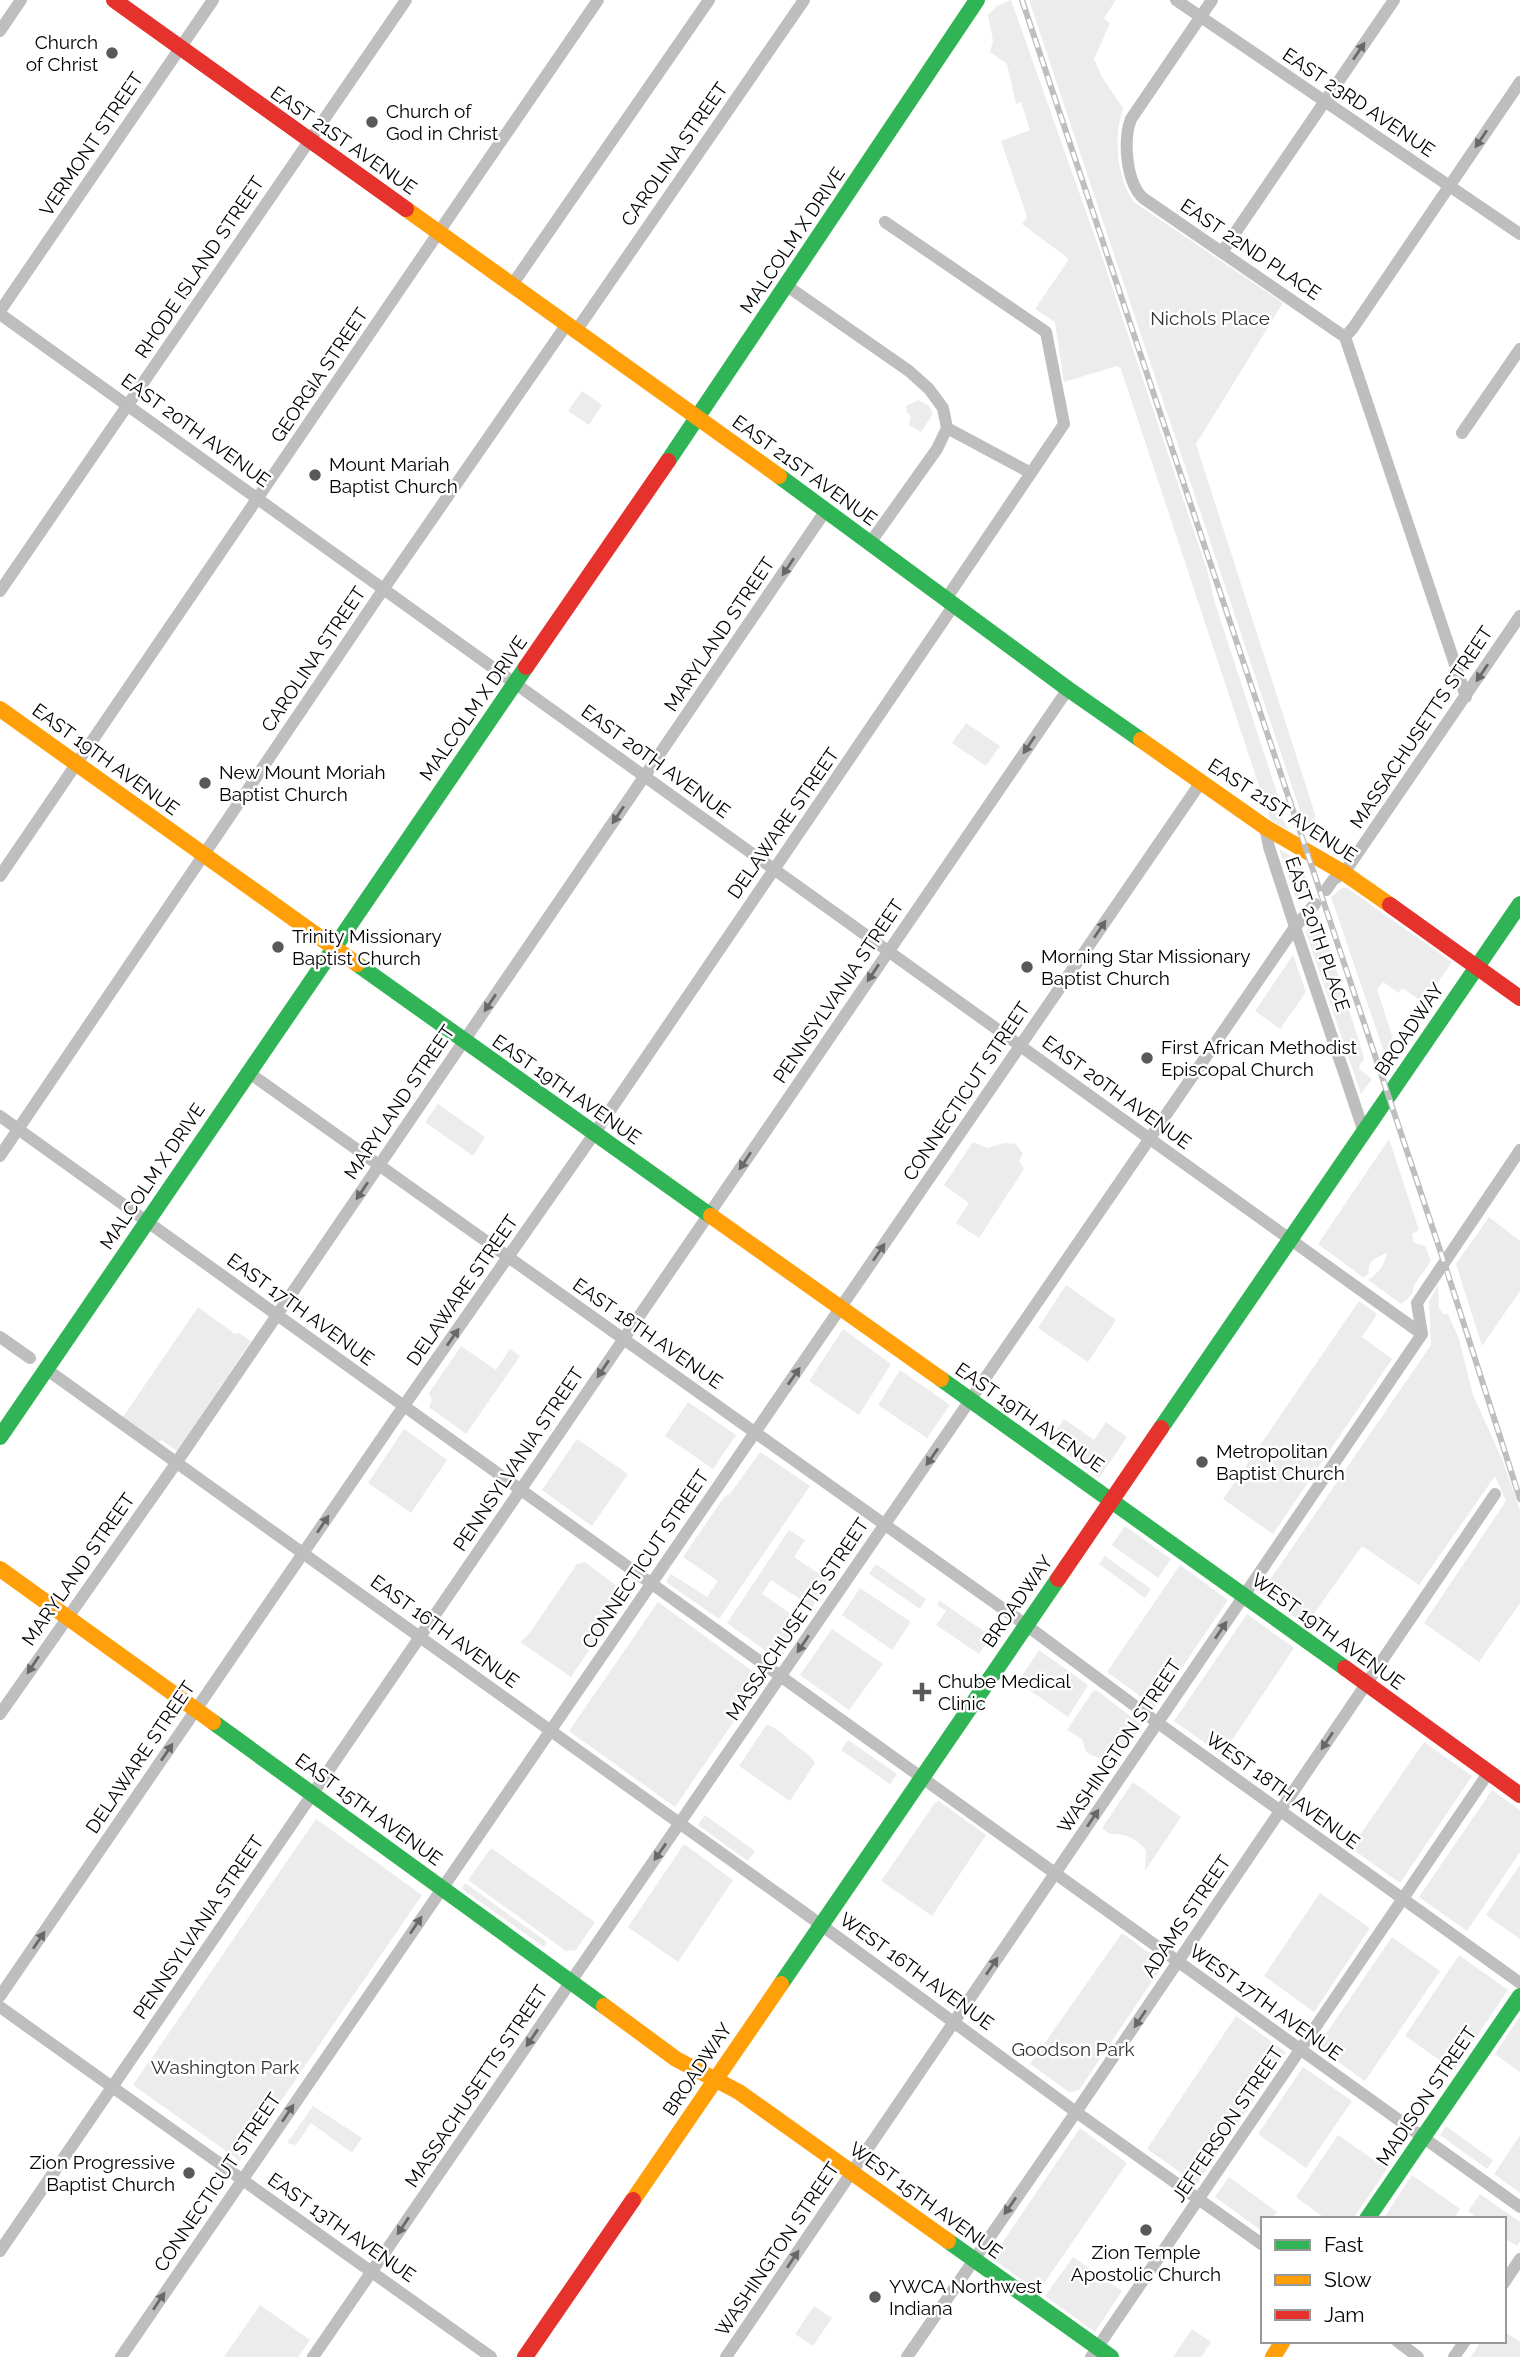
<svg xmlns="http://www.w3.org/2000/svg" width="1520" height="2357" viewBox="0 0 1520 2357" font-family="Raleway,sans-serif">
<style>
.green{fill:#ececec}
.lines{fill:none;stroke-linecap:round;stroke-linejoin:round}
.street{stroke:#bebebe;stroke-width:12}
.fast{stroke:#30b455;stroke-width:16}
.slow{stroke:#ff9f0a;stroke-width:16}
.jam{stroke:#e5322d;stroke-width:16}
.rail-casing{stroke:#bebebe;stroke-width:6}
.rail{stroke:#fff;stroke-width:3.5;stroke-dasharray:10;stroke-linecap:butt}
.oneway{fill:#686868}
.poi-dot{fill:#595959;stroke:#fff;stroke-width:2.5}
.labels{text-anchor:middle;stroke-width:5;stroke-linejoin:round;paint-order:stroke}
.poi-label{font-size:19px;fill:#000;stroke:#fff;text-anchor:start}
.street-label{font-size:19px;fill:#000;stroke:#fff}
.park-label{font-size:19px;fill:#333;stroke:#fff}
</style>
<rect width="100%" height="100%" fill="#fff"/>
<path class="green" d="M1011,0L1102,257L1208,573L1214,600L1278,796L1274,802C1276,812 1285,820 1288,830L1270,819L1121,369L1117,366L1064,382L1055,322L1035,309L1069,259L1022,224L1027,217L1001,141L1030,130L1021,102L1016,104L1007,64L990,52L993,41L988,15L997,6Z
M1029,0H1116L1104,18L1110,23L1094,59L1102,77L1123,108C1123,112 1120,118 1119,124C1115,150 1119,181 1134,202L1283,303L1196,444L1315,814L1314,831L1308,834Z
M582,391L602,405L589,425L568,411Z
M918,400L929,406L933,414L921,432L909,425L911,416L907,413L906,406Z
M966,723L1000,746L986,766L952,743Z
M1279,849L1301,863L1309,888L1298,904Z
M1342,888H1347L1452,962L1424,1003L1402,988L1399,993L1383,982L1377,989L1395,1045L1386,1058L1331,897Z
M1319,915L1363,1054L1364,1060L1360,1064L1359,1069L1372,1079L1361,1094L1306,932Z
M1293,955L1306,992L1280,1029L1255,1011Z
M438,1104L485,1137L473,1156L425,1122Z
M1389,1139L1419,1230L1412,1234L1414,1243L1425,1246L1431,1261L1414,1285C1414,1293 1408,1300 1401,1304L1368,1280C1380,1271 1383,1268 1387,1253C1378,1257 1366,1261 1369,1273L1364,1278L1318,1244Z
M973,1142L988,1148L1004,1143L1016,1144L1023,1154L1019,1161L1024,1169L979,1238L956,1223L969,1203L944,1185Z
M1489,1217L1520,1241V1291L1482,1346L1456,1264Z
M1066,1285L1116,1320L1088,1362L1038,1328Z
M1438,1285L1439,1308L1443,1314H1448L1459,1339L1473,1395L1502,1459L1520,1510V1603L1479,1662L1424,1623L1506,1501L1495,1476L1419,1585L1362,1546L1306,1625L1261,1593L1431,1345L1429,1301Z
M1359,1301L1377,1314L1362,1337L1392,1359L1273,1534L1223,1499Z
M198,1307L235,1334L239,1333L251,1341L177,1451L162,1440L158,1442L123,1417Z
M843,1329L891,1364L859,1415L809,1381Z
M461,1346L496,1370L510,1349L520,1356L466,1434L429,1407L432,1400L429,1393Z
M900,1370L950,1405L927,1438L878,1405Z
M688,1402L736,1435L713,1469L665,1436Z
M1064,1419L1094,1440L1106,1422L1127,1437L1099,1478L1049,1441Z
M404,1429L447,1460L411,1513L368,1483Z
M577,1439L628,1474L592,1526L542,1490Z
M760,1452L810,1486L719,1619L666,1582L671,1574L707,1597L718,1581L683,1557L724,1497L730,1494Z
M1125,1526L1171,1559L1158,1578L1112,1545Z
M789,1530L805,1540L794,1557L830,1581L812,1607L771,1580L762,1594L801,1621L776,1658L727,1623Z
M1105,1556L1151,1589L1145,1598L1099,1564Z
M585,1562L627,1594L571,1677L520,1642L529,1634L577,1564Z
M876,1564L926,1599L920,1609L869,1574Z
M1180,1565L1228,1600L1155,1707L1107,1672Z
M860,1588L911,1622L892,1650L842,1615Z
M940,1601L991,1636L979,1654L936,1625L946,1611L937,1605Z
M658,1602L763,1679L675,1807L569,1731Z
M1247,1614L1294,1648L1222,1755L1174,1721Z
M832,1629L883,1664L849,1710L800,1675Z
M1039,1650L1088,1685L1068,1717L1018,1682Z
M1096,1690L1142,1725L1115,1764L1091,1755L1086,1752L1082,1739L1067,1730L1093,1691Z
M767,1724C783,1732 786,1738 799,1748C806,1753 810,1755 815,1763L790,1801L739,1766Z
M848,1740L897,1774L890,1784L841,1750Z
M1424,1742L1472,1776L1400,1883L1351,1848Z
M1133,1782L1181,1817L1145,1871L1146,1850C1134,1837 1127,1834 1110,1834L1102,1828Z
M1492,1790L1520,1810V1852L1467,1931L1419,1897Z
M939,1801L986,1835L932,1916L881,1881L935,1803Z
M705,1815L755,1851L748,1861L698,1825Z
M316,1819L422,1895L240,2161L133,2085Z
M684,1844L733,1880L678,1962L628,1927Z
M491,1848L595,1922L576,1950L566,1951L468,1880Z
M1520,1865V1939L1486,1915Z
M465,1883L547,1942L544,1947L462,1889Z
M1320,1893L1370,1928L1314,2012L1264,1976Z
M1122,1933L1159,1960L1161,1968L1079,2090L1069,2092L1030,2064Z
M1392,1937L1440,1971L1365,2081L1317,2047Z
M1459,1955L1508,1990L1454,2070L1405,2036Z
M1236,2016L1286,2052L1197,2184L1147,2149Z
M1520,2016V2072L1495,2054Z
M1303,2067L1352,2101L1306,2168L1258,2134Z
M313,2106L362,2138L352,2153L311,2123L296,2145L287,2143Z
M1446,2126L1493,2160L1487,2169L1440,2135Z
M1080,2128L1127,2163L1038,2292L992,2258Z
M1338,2135L1387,2169L1353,2219H1326L1296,2197Z
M1520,2135V2193L1494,2174Z
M1412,2175L1460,2209L1453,2219H1383Z
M1229,2177L1277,2212L1272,2219H1263V2232L1215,2197Z
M1480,2194L1520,2222V2241L1517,2246L1504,2238V2219H1478L1468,2211Z
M1073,2257L1122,2291L1095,2332L1045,2296Z
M260,2305L310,2340L298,2357H224Z
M814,2306L832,2318L813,2346L795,2334Z
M1192,2329L1211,2342L1201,2357H1173Z
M1504,2331L1520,2342V2357H1471L1481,2341H1504Z"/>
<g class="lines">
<path class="street" d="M1176,0L1520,234
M1212,0L1131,119C1123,140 1126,182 1143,198L1345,337
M0,31L21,0
M885,222L1046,332L1064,424L946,599
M1222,252L1394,0
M512,285L709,0
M787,286L909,371L929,389L943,408L947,428L937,449L870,543
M0,311L213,0
M0,314L1422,1334
M576,331L804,0
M1345,337L1466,697
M1345,337L1353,328L1520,82
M947,428L1031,473
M1462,433L1520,349
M0,591L406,0
M1265,827L1269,847L1295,927L1364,1132
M0,876C200,585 397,291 598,0
M1326,890L1333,880L1344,873L1520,616
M248,1072L1026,1625L1158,1723L1520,1983
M0,1116L1520,2207
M0,1156L376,600L567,324
M0,1337L30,1358
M46,1369L802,1911L1076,2112L1263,2245
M0,1714L170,1472L826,510
M0,1996L410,1397L594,1134L954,605
M0,2007L491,2357
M0,2251L1068,689
M1504,2283L1520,2259
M1397,2341L1418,2357
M121,2357L1201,782
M313,2357L1295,927L1315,904
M726,2357L1422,1334L1417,1303L1520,1150
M907,2357L1076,2112L1495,1494
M1091,2357L1489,1772
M1454,2357L1465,2341"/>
<path class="fast" d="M668,461L977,0
M779,476L1068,689L1141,740
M357,964L711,1216
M941,1379L1345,1668
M1161,1428L1520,904
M0,1437L526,667
M213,1722L604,2006
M781,1984L1058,1579
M1367,2219L1520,1996
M948,2241L1111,2357"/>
<path class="slow" d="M406,209L779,476
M0,709L357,964
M1141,740L1265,827L1344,873L1390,905
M711,1216L941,1379
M0,1569L213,1722
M604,2006L676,2059L739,2092L948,2241
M633,2200L781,1984
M1273,2357L1283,2341"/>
<path class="jam" d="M114,0L406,209
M526,667L668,461
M1390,905L1520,998
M1058,1579L1161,1428
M1345,1668L1520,1795
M525,2357L633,2200"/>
<defs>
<path id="rail" d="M1022,0L1444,1262L1520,1499"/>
</defs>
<use href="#rail" class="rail-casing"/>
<use href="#rail" class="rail"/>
</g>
<defs><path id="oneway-solid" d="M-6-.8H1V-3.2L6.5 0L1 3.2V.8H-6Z" transform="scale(1.75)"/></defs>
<g class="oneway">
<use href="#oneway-solid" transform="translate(1359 51) rotate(-56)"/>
<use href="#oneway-solid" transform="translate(1481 139) rotate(124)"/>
<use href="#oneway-solid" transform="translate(788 567) rotate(124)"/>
<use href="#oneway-solid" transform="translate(1482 673) rotate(124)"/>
<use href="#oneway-solid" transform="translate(1029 745) rotate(124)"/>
<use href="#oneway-solid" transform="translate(618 815) rotate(124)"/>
<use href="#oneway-solid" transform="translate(1100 929) rotate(-56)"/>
<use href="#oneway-solid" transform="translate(873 973) rotate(124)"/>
<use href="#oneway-solid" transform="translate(490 1003) rotate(124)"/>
<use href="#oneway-solid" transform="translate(745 1161) rotate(124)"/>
<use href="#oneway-solid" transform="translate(362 1191) rotate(124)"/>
<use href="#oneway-solid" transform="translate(879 1252) rotate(-56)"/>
<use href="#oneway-solid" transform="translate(453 1337) rotate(-55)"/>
<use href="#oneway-solid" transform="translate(603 1369) rotate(124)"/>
<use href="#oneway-solid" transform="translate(794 1376) rotate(-55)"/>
<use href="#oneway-solid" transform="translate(932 1457) rotate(125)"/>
<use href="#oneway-solid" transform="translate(323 1524) rotate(-56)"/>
<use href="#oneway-solid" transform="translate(1221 1630) rotate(-56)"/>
<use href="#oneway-solid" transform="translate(803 1644) rotate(124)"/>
<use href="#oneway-solid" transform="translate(33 1665) rotate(124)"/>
<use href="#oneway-solid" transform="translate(1327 1741) rotate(124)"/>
<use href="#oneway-solid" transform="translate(167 1752) rotate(-56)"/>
<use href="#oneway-solid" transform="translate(1093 1818) rotate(-56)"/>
<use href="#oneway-solid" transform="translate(660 1852) rotate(125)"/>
<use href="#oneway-solid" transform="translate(416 1925) rotate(-56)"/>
<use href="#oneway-solid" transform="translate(39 1940) rotate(-56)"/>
<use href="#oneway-solid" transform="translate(992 1966) rotate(-56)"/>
<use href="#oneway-solid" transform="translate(1140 2019) rotate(124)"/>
<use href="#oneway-solid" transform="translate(532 2038) rotate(124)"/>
<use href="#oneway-solid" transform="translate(288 2113) rotate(-56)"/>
<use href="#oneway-solid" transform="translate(1010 2206) rotate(125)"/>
<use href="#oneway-solid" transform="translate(403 2226) rotate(124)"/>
<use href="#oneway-solid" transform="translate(793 2259) rotate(-56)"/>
<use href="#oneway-solid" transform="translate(159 2301) rotate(-56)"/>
</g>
<g class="poi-dot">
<circle cx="112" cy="53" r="7"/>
<circle cx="372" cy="122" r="7"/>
<circle cx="315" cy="475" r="7"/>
<circle cx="205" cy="783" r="7"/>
<circle cx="278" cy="947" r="7"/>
<circle cx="1027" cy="967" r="7"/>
<circle cx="1147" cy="1058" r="7"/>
<circle cx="1202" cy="1462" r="7"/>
<path d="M918.5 1681.5h7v7h7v7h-7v7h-7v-7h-7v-7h7z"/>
<circle cx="189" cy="2173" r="7"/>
<circle cx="1146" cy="2230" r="7"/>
<circle cx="875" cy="2297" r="7"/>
</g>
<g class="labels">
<g class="poi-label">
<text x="98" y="49" text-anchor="end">Church<tspan x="98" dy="22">of Christ</tspan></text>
<text x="386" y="118">Church of<tspan x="386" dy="22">God in Christ</tspan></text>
<text x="329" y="471">Mount Mariah<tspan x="329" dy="22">Baptist Church</tspan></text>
<text x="219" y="779">New Mount Moriah<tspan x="219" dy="22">Baptist Church</tspan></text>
<text x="292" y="943">Trinity Missionary<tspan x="292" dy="22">Baptist Church</tspan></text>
<text x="1041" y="963">Morning Star Missionary<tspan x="1041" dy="22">Baptist Church</tspan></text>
<text x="1161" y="1054">First African Methodist<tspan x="1161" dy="22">Episcopal Church</tspan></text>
<text x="1216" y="1458">Metropolitan<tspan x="1216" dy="22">Baptist Church</tspan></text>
<text x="938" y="1688">Chube Medical<tspan x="938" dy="22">Clinic</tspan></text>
<text x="175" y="2169" text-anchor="end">Zion Progressive<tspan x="175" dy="22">Baptist Church</tspan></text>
<text x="1146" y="2259" text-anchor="middle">Zion Temple<tspan x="1146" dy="22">Apostolic Church</tspan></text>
<text x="889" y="2293">YWCA Northwest<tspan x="889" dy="22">Indiana</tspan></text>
</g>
<g class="street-label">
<text transform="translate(1359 102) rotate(34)" y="7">EAST 23RD AVENUE</text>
<text transform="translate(344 140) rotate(35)" y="7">EAST 21ST AVENUE</text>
<text transform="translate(91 144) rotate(-56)" y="7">VERMONT STREET</text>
<text transform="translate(674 154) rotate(-55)" y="7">CAROLINA STREET</text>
<text transform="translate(792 240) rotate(-56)" y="7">MALCOLM X DRIVE</text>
<text transform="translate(1251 249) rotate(34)" y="7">EAST 22ND PLACE</text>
<text transform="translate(199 267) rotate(-56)" y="7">RHODE ISLAND STREET</text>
<text transform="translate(319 375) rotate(-56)" y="7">GEORGIA STREET</text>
<text transform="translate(196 430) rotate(36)" y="7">EAST 20TH AVENUE</text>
<text transform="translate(805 470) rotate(36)" y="7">EAST 21ST AVENUE</text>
<text transform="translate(719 634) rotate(-56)" y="7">MARYLAND STREET</text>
<text transform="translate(313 659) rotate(-56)" y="7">CAROLINA STREET</text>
<text transform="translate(473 708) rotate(-55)" y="7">MALCOLM X DRIVE</text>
<text transform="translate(1421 727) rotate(-56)" y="7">MASSACHUSETTS STREET</text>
<text transform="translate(106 759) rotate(36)" y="7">EAST 19TH AVENUE</text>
<text transform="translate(656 761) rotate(36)" y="7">EAST 20TH AVENUE</text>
<text transform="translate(1283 810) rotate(33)" y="7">EAST 21ST AVENUE</text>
<text transform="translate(783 823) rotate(-55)" y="7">DELAWARE STREET</text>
<text transform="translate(1318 934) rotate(71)" y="7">EAST 20TH PLACE</text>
<text transform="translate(838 991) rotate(-56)" y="7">PENNSYLVANIA STREET</text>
<text transform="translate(1409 1029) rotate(-56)" y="7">BROADWAY</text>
<text transform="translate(567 1089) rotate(35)" y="7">EAST 19TH AVENUE</text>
<text transform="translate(966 1091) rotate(-56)" y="7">CONNECTICUT STREET</text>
<text transform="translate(1117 1092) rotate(36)" y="7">EAST 20TH AVENUE</text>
<text transform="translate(399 1102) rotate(-56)" y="7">MARYLAND STREET</text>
<text transform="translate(152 1176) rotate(-56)" y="7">MALCOLM X DRIVE</text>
<text transform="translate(462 1290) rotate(-55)" y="7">DELAWARE STREET</text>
<text transform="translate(301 1309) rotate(36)" y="7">EAST 17TH AVENUE</text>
<text transform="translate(648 1333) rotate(35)" y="7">EAST 18TH AVENUE</text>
<text transform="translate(1030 1417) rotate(35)" y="7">EAST 19TH AVENUE</text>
<text transform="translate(518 1459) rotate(-56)" y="7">PENNSYLVANIA STREET</text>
<text transform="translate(645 1559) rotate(-56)" y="7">CONNECTICUT STREET</text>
<text transform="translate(78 1569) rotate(-55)" y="7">MARYLAND STREET</text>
<text transform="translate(1017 1601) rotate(-55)" y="7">BROADWAY</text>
<text transform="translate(797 1619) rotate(-56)" y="7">MASSACHUSETTS STREET</text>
<text transform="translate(445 1631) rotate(36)" y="7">EAST 16TH AVENUE</text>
<text transform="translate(1328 1631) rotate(36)" y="7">WEST 19TH AVENUE</text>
<text transform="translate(1119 1746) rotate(-56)" y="7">WASHINGTON STREET</text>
<text transform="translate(140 1757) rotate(-56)" y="7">DELAWARE STREET</text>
<text transform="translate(1283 1790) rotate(36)" y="7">WEST 18TH AVENUE</text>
<text transform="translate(369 1809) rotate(36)" y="7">EAST 15TH AVENUE</text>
<text transform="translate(1186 1916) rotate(-56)" y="7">ADAMS STREET</text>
<text transform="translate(198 1927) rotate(-56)" y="7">PENNSYLVANIA STREET</text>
<text transform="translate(917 1971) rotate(36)" y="7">WEST 16TH AVENUE</text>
<text transform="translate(1266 2002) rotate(36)" y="7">WEST 17TH AVENUE</text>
<text transform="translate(697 2069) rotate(-56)" y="7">BROADWAY</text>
<text transform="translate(476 2086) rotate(-56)" y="7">MASSACHUSETTS STREET</text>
<text transform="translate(1426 2096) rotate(-56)" y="7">MADISON STREET</text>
<text transform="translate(1227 2124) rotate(-56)" y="7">JEFFERSON STREET</text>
<text transform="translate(217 2182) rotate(-56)" y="7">CONNECTICUT STREET</text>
<text transform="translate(926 2200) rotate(36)" y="7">WEST 15TH AVENUE</text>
<text transform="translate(342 2227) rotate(35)" y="7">EAST 13TH AVENUE</text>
<text transform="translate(777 2249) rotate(-56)" y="7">WASHINGTON STREET</text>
</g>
<g class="park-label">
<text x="1210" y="325">Nichols Place</text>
<text x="1073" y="2056">Goodson Park</text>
<text x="225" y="2074">Washington Park</text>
</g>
</g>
<rect x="1261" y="2217" width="245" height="126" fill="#ffffff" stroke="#999999" stroke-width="2"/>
<rect x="1275" y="2240" width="35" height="10" fill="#30b455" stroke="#999999" stroke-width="2"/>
<text x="1324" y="2252" font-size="21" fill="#000000">Fast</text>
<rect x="1275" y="2275" width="35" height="10" fill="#ff9f0a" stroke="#999999" stroke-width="2"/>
<text x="1324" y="2287" font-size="21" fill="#000000">Slow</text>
<rect x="1275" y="2310" width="35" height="10" fill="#e5322d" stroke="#999999" stroke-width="2"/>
<text x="1324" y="2322" font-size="21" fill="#000000">Jam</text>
</svg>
